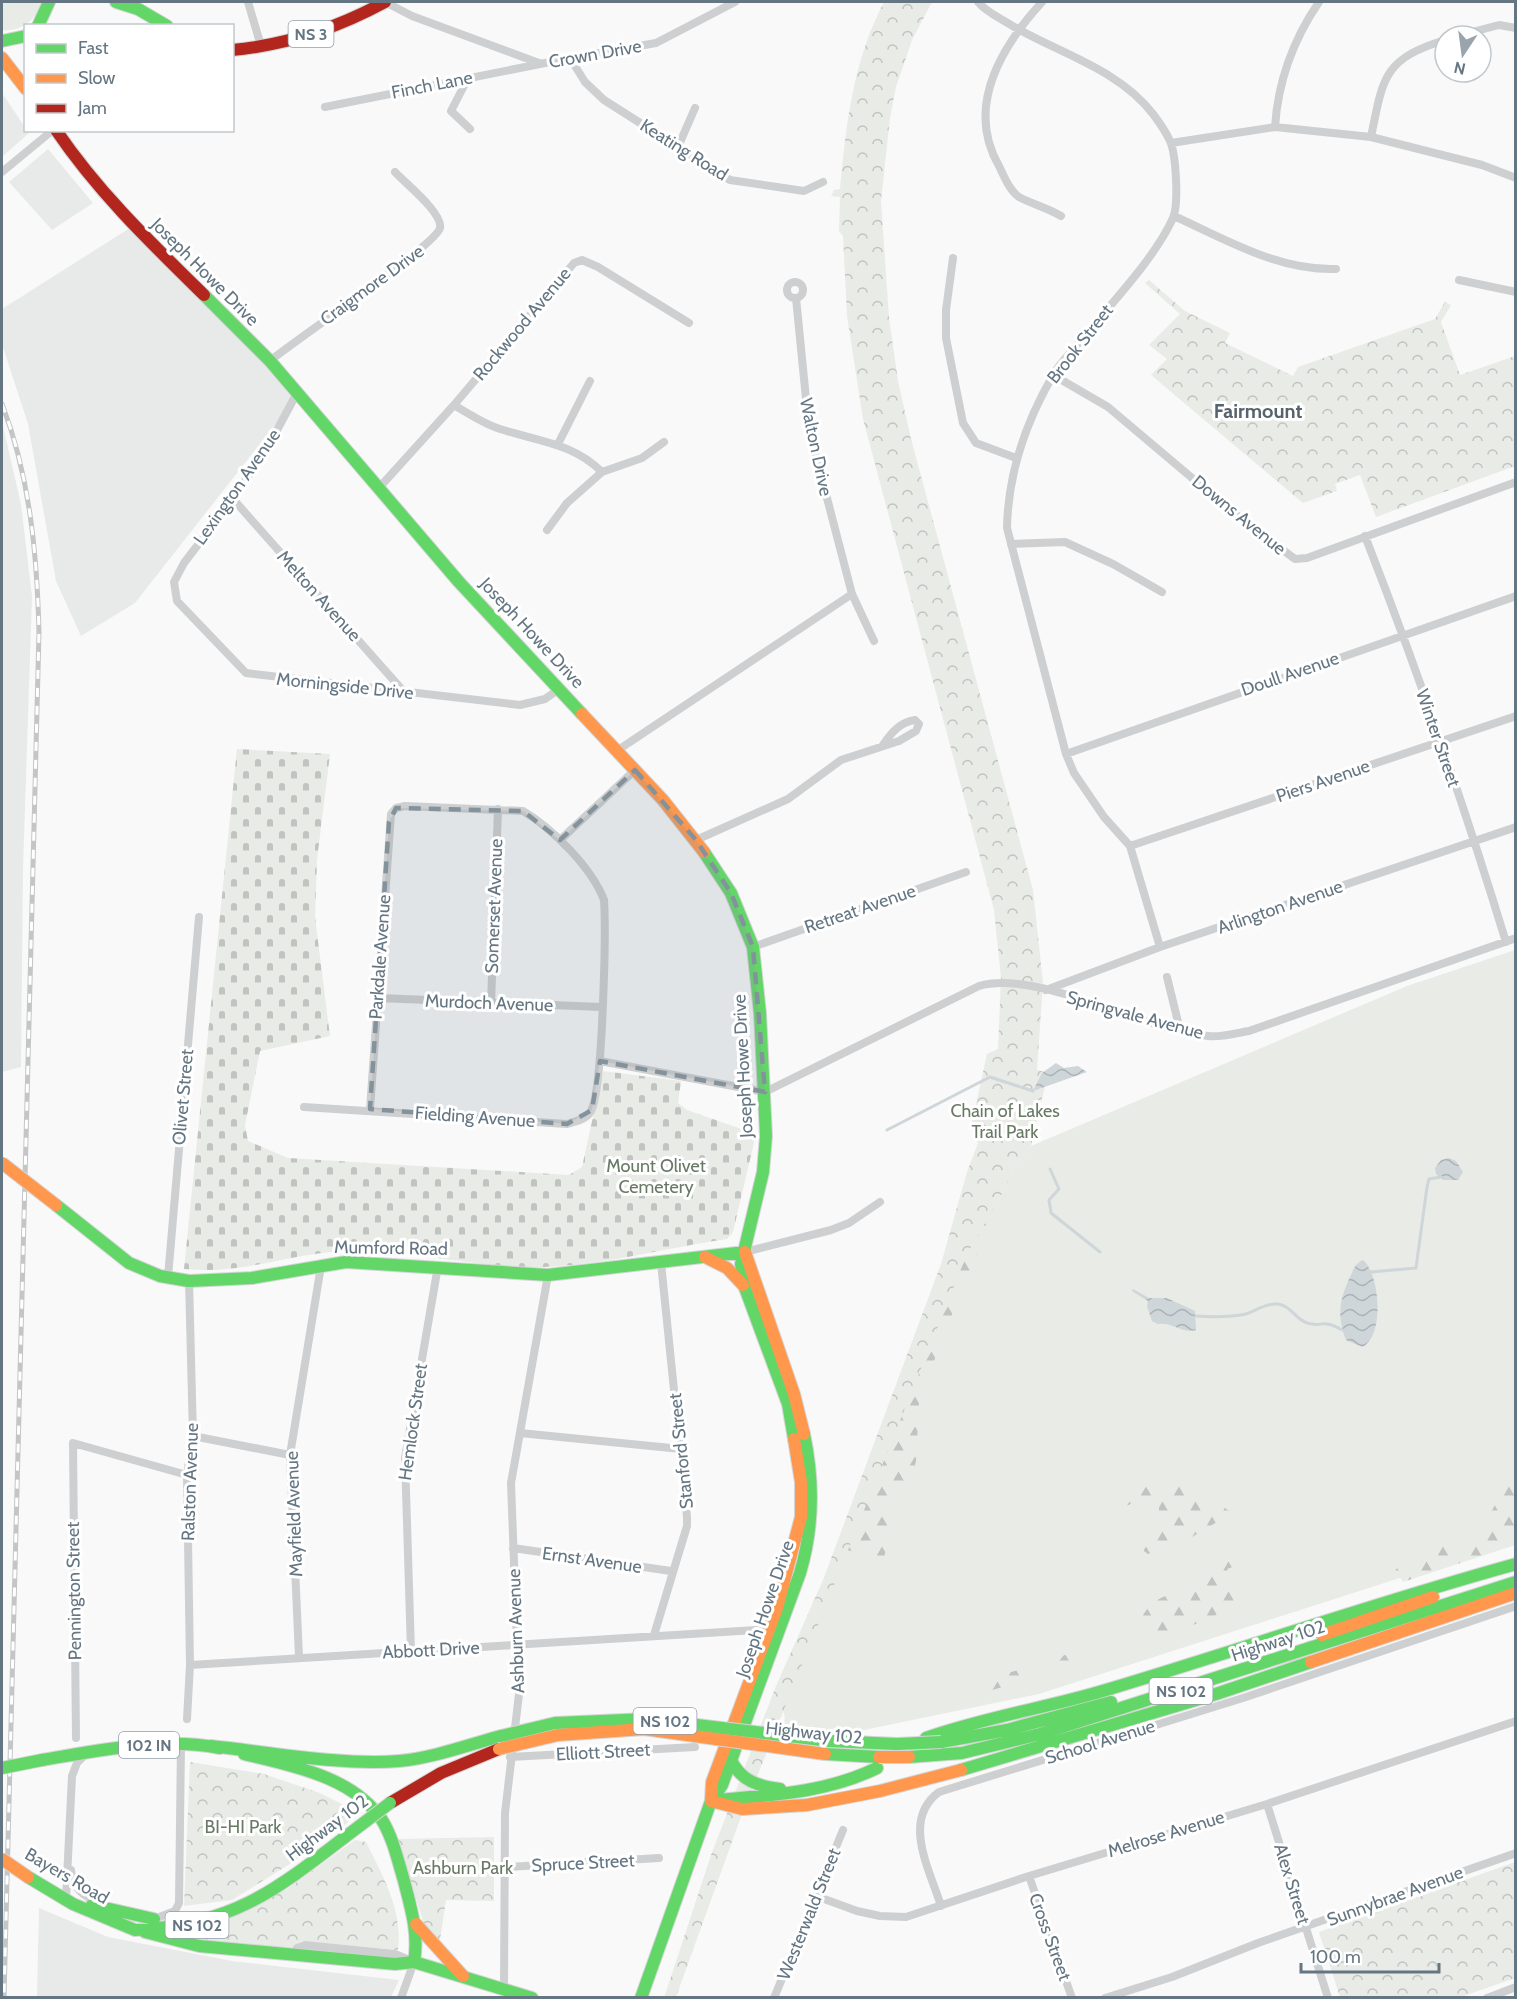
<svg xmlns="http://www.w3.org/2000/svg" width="1517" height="1999" viewBox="0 0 1517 1999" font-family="Cabin,sans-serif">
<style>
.built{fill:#e8e9e9}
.green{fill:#e8ebe6}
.forest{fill:url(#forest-firs)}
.cemetery{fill:url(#cemetery-stones)}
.park{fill:url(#park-crowns)}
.water{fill:url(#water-waves)}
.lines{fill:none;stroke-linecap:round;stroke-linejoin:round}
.stream{stroke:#ced6d9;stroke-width:3}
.fast-casing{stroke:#d5d6d7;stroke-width:14}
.slow-casing{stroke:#d5d6d7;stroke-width:14}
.jam-casing{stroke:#d5d6d7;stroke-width:14}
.street{stroke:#cecfd0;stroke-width:8}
.fast{stroke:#63d668;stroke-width:12}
.slow{stroke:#ff974d;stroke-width:12}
.jam{stroke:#b3261e;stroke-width:12}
.rail-casing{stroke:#c3c5c6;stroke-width:5}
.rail{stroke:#fff;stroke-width:3;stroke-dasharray:9;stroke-linecap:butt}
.fast-bridge-casing{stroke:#d5d6d7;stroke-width:14;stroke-linecap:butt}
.slow-bridge-casing{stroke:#d5d6d7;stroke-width:14;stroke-linecap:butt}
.fast-bridge{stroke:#63d668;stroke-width:12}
.slow-bridge{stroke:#ff974d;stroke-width:12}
.marked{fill:#84929c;fill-opacity:0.2;stroke:#84929c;stroke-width:4.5;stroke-dasharray:12 8;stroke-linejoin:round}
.labels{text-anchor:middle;stroke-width:6;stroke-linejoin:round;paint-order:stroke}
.shield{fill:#fff;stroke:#939fa8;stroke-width:1.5}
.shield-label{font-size:16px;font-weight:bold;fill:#657683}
.street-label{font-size:18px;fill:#657683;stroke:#fff}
.park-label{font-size:18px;fill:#687a64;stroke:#fff}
.neighbourhood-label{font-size:20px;font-weight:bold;fill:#57646e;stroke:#fff}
</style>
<defs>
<pattern id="forest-firs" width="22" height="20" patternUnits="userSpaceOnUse" patternTransform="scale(1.5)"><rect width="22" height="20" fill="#e8ebe6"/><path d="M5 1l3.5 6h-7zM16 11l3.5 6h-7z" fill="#c0c3c0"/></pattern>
<pattern id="cemetery-stones" width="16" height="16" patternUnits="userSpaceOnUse" patternTransform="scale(1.5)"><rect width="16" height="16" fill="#e8ebe6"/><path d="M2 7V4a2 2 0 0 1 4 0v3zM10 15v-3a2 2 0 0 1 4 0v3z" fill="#c0c3c0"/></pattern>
<pattern id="park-crowns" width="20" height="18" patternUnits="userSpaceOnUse" patternTransform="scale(1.5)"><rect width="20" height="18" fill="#e8ebe6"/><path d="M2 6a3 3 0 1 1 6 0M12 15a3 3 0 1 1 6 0" fill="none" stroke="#c0c3c0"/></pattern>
<pattern id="water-waves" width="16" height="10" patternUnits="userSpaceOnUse" patternTransform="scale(1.5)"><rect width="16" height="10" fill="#ced6d9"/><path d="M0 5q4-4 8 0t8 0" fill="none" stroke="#abb2b5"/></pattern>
</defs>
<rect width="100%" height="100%" fill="#f9f9f9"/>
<path class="built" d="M2,93L29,133L2,157Z
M48,149L93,203L52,230L9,182Z
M133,226L299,394L135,603L81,636L56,581L28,424L2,344V309Z
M2,422L21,504L32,596L23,868L21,1067L2,1072Z
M39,1908L108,1937L232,1961L399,1980L391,1997H37Z"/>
<path class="green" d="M2,2H42C36,20 21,32 2,30Z
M1515,950V1541L1039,1694L854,1732L783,1729L785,1717L783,1710L967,1254L1006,1187L1014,1165L1031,1146L1407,986Z"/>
<path class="forest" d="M1010,1167L977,1251L973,1273L959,1297L927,1379L919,1402L916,1461L909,1489L894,1503L892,1530L884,1557L846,1550L931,1320Z
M1515,1468V1545L1403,1582L1395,1570L1437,1544L1476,1540Z
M1182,1483L1199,1490L1232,1513L1192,1537L1148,1554L1136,1545L1141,1538L1153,1531L1159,1517V1508C1142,1492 1135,1504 1119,1509L1115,1507L1116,1499L1146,1487L1170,1491Z
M1239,1553L1243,1563L1227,1569L1243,1596L1210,1619L1159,1637L1141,1632C1136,1615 1157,1594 1174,1595L1183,1587L1195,1585L1197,1578L1204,1577L1221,1560Z
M1079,1646L1088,1648L1091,1659L1062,1669L1057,1664L1063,1656Z
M1018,1670L1035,1674L1034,1678L982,1693H973L969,1687L973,1683Z"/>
<path class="cemetery" d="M237,749L330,754L317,860L315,917L330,1036L260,1051L245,1125L248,1141L288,1158L569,1175L582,1167L603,1071L681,1081L678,1103L687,1110L756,1134L733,1232L727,1239C665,1248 604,1265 542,1267C476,1269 411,1249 346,1251C289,1253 245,1275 184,1269Z"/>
<path class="park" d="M884,2H932L912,40L896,87L890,118L881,201L889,318L898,381L911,439L1033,890L1043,983L1037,1070L1048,1073L1031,1146L1014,1165L1006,1187L967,1254L742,1814L676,1997L664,1998L711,1855L776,1686L823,1580L941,1264L967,1172L978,1143L971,1127L987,1054L998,1049L1001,978L994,910L863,419L847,316L843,236L839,231L840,197L831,196L834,190L840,189C846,124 853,61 884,2Z
M1149,280L1185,311L1230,333L1225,343L1293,376L1298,367L1435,319L1445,302L1451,305L1441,322L1460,375L1515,356V466L1376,517L1360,475L1335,484L1337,491L1303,503L1151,375L1167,359L1149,345L1180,314L1145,283Z
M190,1762L264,1774L320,1793L350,1808L354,1818L301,1857L232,1900L184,1906Z
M494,1837V1901L446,1900L440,1940L426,1930L397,1839Z
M355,1840L366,1842C383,1876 403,1911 398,1950L302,1941L288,1949L196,1941L174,1934L287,1889Z
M1515,1862V1978L1461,1997H1340L1319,1932Z"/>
<path class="water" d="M1056,1063L1064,1068L1078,1066L1087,1072L1033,1091L1042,1073Z
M1449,1158L1456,1161L1463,1172L1458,1180H1443L1436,1174L1435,1168L1441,1160Z
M1363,1260C1380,1274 1385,1337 1362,1347L1346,1340C1336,1315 1340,1298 1351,1275C1354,1268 1356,1263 1363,1260Z
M1133,1289L1149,1298H1167L1195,1311L1196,1330C1182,1334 1173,1322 1158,1324L1152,1321L1147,1306L1148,1301L1132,1291Z"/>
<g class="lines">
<path class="stream" d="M887,1130L990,1077L1033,1091
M1050,1169L1059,1189L1049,1200L1051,1213L1100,1252
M1371,1272L1416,1268L1427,1187L1429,1179L1441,1177
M1196,1316C1211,1317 1231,1317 1246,1314C1256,1311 1265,1303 1277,1304C1291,1305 1295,1319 1307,1323C1323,1328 1322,1318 1342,1330"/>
<defs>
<path id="fast" d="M116,2L138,9L167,26
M38,26L49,2
M2,41L26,36
M204,295L270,361L459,582L582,714
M704,852L731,893L753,947L760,1013L766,1136L763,1172L741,1264L745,1288L788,1404L794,1439
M56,1205L129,1263L160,1276L189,1281L252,1278L346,1262L548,1275L745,1252
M926,1738C985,1717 1047,1708 1106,1690C1243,1649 1378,1602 1516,1564
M830,1741L897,1744
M941,1742L1007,1730L1111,1702
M211,1746C268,1752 343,1766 399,1761C433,1758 468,1745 501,1736
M244,1754C292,1766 352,1776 382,1820C393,1838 398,1861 404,1881C411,1908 419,1934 414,1962
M825,1754L879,1757
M909,1757L962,1753L1040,1734L1516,1582
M42,1760C101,1750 160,1737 220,1748
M731,1760C741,1781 758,1786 780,1789
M961,1770L1216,1694L1311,1662
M717,1800C772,1795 826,1793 877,1768
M28,1877L73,1904L135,1930
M92,1905L154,1919
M135,1930C232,1924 271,1894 345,1837
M145,1932L199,1946L395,1964L414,1962L532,1998
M641,1998L711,1801L722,1785L800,1573C814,1526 814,1481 804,1434"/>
<path id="slow" d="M2,58L26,89
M582,714L663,800L704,852
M745,1252L794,1394L804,1434
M705,1257L727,1268L743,1285
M1322,1635L1433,1597
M1311,1662L1516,1593
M711,1801L712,1782L777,1608L801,1517V1482L794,1439
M711,1801L742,1809L807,1805L880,1791L961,1770
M416,1924L463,1976"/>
<path id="jam" d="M232,50C287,45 337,28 385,2
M56,130C98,192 151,243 204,295
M390,1803L441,1773L499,1749"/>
</defs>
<use href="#fast" class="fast-casing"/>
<use href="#slow" class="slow-casing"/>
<use href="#jam" class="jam-casing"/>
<path class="street" d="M248,2L261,46
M385,2L412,16L539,63
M978,2C986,12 1000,18 1011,25C1058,53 1119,69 1153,114C1159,122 1166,132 1170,141C1176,154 1179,204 1173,218C1154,260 1107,308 1077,345C1069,355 1058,365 1052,377C1025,424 1008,474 1007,528L1066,754L1074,773L1104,817L1130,846L1160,947
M1042,2C1001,47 965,107 999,166C1004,176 1009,190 1019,197C1032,204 1048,208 1061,216
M1457,36L1499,25L1516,28
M570,58L585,82L604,100L730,180L804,191L823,182
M468,78L451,111L470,129
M325,107L570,58L656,43L735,2
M1275,127C1278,81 1293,40 1319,2
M1371,137C1383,78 1383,59 1445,40
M1171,143L1275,127L1371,137L1482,165L1516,178
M678,147L695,108
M2,172L53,130
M1174,216C1225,239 1278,271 1336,269
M953,258L946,310V338L963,423L976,443L1016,458
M1459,280L1516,292
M787 290a8 8 0 1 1 16 0a8 8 0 1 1-16 0Z
M796,298L809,429L852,594L874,641
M270,361C294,341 436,245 440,228C443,213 406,184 395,172
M1053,375L1108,407L1230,510L1295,559L1307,558L1516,482
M298,391L269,445L233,499L184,563L174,582L177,601L246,673L520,705L545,699L559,689
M454,405C469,414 484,424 500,429C537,441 573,443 602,472
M558,444L590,381
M378,489L454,405L574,263L582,260L598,267L689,323
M233,499L405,693
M547,530L567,503L602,472L642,458L664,442
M1365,536C1417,669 1464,805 1506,942
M1011,544L1065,542L1113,564L1162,592
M618,750L852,594
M1066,754L1516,596
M560,840L635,770
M696,840L788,799L841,760L899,741L916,731L919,724L915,720C900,722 891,733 883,745
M1130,846L1516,716
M753,947L966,872
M1167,977L1180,1030
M1046,990L1160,947L1516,827
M378,998L601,1007
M491,1004L498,809
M600,1061L765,1092L979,986C1039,969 1142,1030 1208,1036C1221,1038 1236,1033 1249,1031L1516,938
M304,1107L567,1124C576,1121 586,1120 591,1111C603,1090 606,930 604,900C592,868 552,828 523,811L405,806L396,808L391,814L370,1109
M745,1252L831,1230L849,1223L880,1202
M168,1277L199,917
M520,1433L681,1449
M193,1436L290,1455
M513,1548L671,1571
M654,1635L687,1526V1517L661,1263
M411,1651L405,1458L438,1266
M299,1657L290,1455L321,1266
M190,1665L773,1629
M187,1719L190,1665L187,1475L193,1436L189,1281
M76,1738L73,1443L187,1475
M510,1757L695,1747
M1267,1804L1328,1998
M506,1867L659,1858
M71,1870C73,1888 82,1896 99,1902
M1029,1876L1072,1998
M816,1896L857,1911L880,1916L906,1917L1029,1876L1267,1804L1516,1721
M66,1899L72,1776L77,1763L87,1753
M941,1906C930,1870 901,1820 939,1792L1243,1698L1516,1606
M154,1919L175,1911L179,1903L181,1744
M293,1955L297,1948L305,1945L395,1954L414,1962L401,1998
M504,1989L505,1813L519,1694L511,1483L548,1275
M774,1998L843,1830
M1105,1998L1172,1977L1258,1943L1516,1853
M1487,1998L1516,1987"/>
<use href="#fast" class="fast"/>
<use href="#slow" class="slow"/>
<use href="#jam" class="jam"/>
<defs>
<path id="rail" d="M2,404C30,477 37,554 39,632L4,1998"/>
</defs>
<use href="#rail" class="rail-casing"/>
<use href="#rail" class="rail"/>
<defs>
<path id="fast-bridge" d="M501,1736L555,1723L647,1719L830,1741
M897,1744L941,1742
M2,1768L42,1760
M345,1837L390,1803"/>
<path id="slow-bridge" d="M2,1163L56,1205
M499,1749L558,1735L644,1729L825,1754
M879,1757H909
M2,1859L28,1877"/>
</defs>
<use href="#fast-bridge" class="fast-bridge-casing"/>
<use href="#slow-bridge" class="slow-bridge-casing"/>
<use href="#fast-bridge" class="fast-bridge"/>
<use href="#slow-bridge" class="slow-bridge"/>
</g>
<path class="marked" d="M635,770L696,840L731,893L753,947L765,1092L600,1061L592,1110L567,1124L370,1109L389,822L396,808L523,811L560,840Z"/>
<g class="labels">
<g class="shield">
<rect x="288.5" y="21" width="45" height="26" rx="4.5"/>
<rect x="1149.5" y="1678" width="63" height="26" rx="4.5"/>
<rect x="633.5" y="1708" width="63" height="26" rx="4.5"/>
<rect x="119" y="1732" width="60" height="26" rx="4.5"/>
<rect x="165.5" y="1912" width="63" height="26" rx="4.5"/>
</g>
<g class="shield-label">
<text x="311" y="40">NS 3</text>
<text x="1181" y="1697">NS 102</text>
<text x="665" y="1727">NS 102</text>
<text x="149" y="1751">102 IN</text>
<text x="197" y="1931">NS 102</text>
</g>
<g class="street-label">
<text transform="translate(595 54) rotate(-10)" y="6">Crown Drive</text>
<text transform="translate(432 85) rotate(-11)" y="6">Finch Lane</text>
<text transform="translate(684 150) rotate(32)" y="6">Keating Road</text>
<text transform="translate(205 272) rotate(45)" y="6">Joseph Howe Drive</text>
<text transform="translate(372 285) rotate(-36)" y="6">Craigmore Drive</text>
<text transform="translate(522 324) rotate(-50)" y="6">Rockwood Avenue</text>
<text transform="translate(1080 344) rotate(-52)" y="6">Brook Street</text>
<text transform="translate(816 447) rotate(78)" y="6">Walton Drive</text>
<text transform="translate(237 487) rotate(-55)" y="6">Lexington Avenue</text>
<text transform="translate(1239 515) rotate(39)" y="6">Downs Avenue</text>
<text transform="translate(319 596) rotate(48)" y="6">Melton Avenue</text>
<text transform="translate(532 633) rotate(47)" y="6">Joseph Howe Drive</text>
<text transform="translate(1290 674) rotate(-19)" y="6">Doull Avenue</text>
<text transform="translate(345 686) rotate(6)" y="6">Morningside Drive</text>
<text transform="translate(1438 738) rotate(71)" y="6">Winter Street</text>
<text transform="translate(1323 781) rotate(-19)" y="6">Piers Avenue</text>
<text transform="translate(494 906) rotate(-88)" y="6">Somerset Avenue</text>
<text transform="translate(1280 907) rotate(-19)" y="6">Arlington Avenue</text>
<text transform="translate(860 909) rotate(-19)" y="6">Retreat Avenue</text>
<text transform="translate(380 957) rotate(-86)" y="6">Parkdale Avenue</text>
<text transform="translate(489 1003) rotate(2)" y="6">Murdoch Avenue</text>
<text transform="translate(1135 1015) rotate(15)" y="6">Springvale Avenue</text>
<text transform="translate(743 1066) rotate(-93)" y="6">Joseph Howe Drive</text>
<text transform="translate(183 1097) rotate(-85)" y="6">Olivet Street</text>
<text transform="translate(475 1117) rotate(4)" y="6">Fielding Avenue</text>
<text transform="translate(391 1248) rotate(1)" y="6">Mumford Road</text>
<text transform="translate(413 1422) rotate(-82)" y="6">Hemlock Street</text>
<text transform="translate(681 1451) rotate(-96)" y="6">Stanford Street</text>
<text transform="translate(190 1482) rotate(-88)" y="6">Ralston Avenue</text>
<text transform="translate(294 1514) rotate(-92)" y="6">Mayfield Avenue</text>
<text transform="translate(592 1560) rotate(8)" y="6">Ernst Avenue</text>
<text transform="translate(74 1591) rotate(-91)" y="6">Pennington Street</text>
<text transform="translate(765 1609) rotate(-71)" y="6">Joseph Howe Drive</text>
<text transform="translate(516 1631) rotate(-92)" y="6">Ashburn Avenue</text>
<text transform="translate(1278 1641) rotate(-18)" y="6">Highway 102</text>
<text transform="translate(431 1650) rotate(-3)" y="6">Abbott Drive</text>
<text transform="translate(814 1733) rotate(6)" y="6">Highway 102</text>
<text transform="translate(1100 1742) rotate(-17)" y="6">School Avenue</text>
<text transform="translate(603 1752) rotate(-3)" y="6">Elliott Street</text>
<text transform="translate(327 1828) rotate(-37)" y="6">Highway 102</text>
<text transform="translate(1166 1834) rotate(-17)" y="6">Melrose Avenue</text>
<text transform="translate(583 1863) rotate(-3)" y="6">Spruce Street</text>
<text transform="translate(67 1876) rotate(30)" y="6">Bayers Road</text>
<text transform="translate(1292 1884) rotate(73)" y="6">Alex Street</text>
<text transform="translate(1395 1896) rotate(-20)" y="6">Sunnybrae Avenue</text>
<text transform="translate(809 1914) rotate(-68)" y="6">Westerwald Street</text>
<text transform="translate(1050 1937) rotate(70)" y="6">Cross Street</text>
</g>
<g class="park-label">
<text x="1005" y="1117">Chain of Lakes<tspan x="1005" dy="21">Trail Park</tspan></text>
<text x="656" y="1172">Mount Olivet<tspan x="656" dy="21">Cemetery</tspan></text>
<text x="243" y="1833">BI-HI Park</text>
<text x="463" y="1874">Ashburn Park</text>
</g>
<g class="neighbourhood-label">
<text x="1258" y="418">Fairmount</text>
</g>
</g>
<rect width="1517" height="1999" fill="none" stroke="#657683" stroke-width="6"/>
<rect x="24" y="24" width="210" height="108" fill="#ffffff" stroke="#c1c8cd" stroke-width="1.5"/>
<rect x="36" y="44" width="30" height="9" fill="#63d668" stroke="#c1c8cd" stroke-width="1.5"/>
<text x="78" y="54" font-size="18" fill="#657683">Fast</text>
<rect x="36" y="74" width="30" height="9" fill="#ff974d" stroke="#c1c8cd" stroke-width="1.5"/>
<text x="78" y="84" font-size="18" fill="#657683">Slow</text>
<rect x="36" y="104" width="30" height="9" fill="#b3261e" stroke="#c1c8cd" stroke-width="1.5"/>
<text x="78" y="114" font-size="18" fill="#657683">Jam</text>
<g transform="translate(1463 54) rotate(193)"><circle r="28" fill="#ffffff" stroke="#c1c8cd" stroke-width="1.5"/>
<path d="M0-4.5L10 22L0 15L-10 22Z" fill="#99a4ac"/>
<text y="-9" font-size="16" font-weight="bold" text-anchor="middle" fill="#657683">N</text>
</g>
<path d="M1301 1963v9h138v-9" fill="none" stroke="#657683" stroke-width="3"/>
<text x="1310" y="1963" font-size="18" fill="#657683" stroke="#ffffff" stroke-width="4.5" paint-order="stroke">100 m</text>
</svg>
